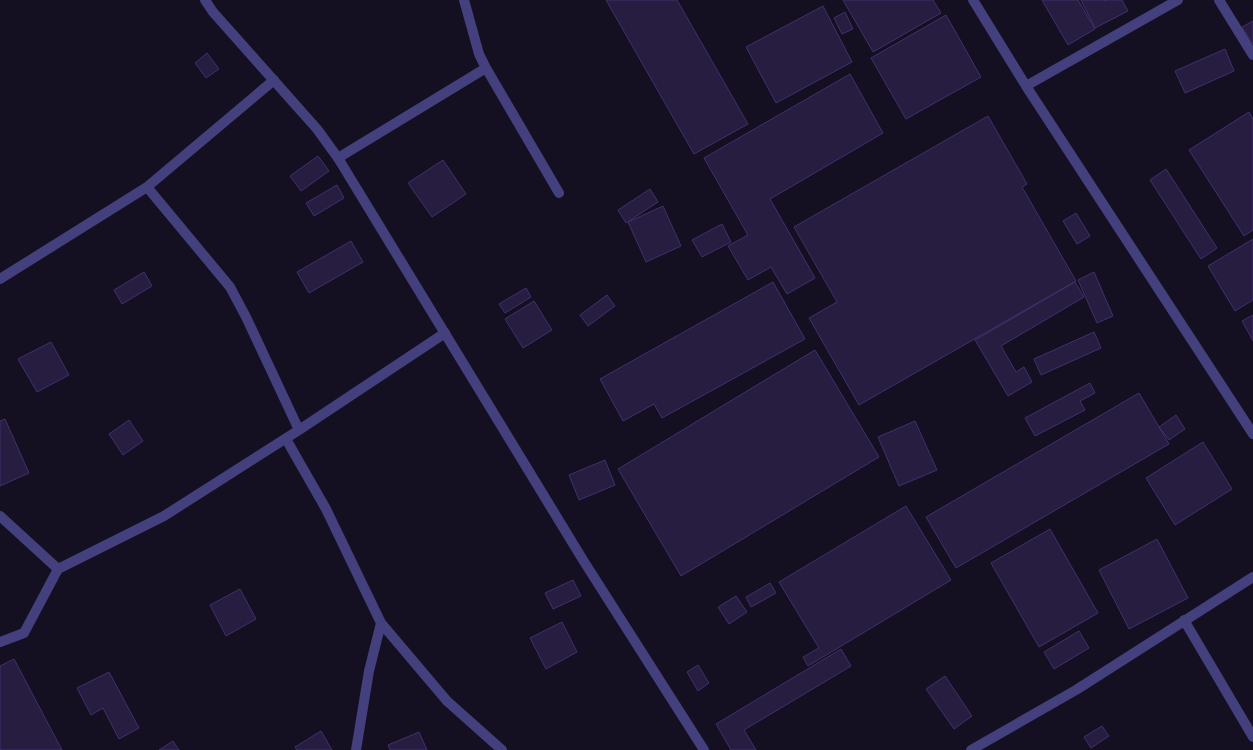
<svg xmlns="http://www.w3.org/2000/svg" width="1253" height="750" viewBox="0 0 1253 750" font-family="'Work Sans',sans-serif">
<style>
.building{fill:#271d41;stroke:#40316b}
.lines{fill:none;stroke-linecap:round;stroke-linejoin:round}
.lane{stroke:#443f7d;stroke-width:10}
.street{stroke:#443f7d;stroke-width:10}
</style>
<rect width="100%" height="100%" fill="#141022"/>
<path class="building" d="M606,0H677L748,124L694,154Z
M843,0H933L941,13L873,52Z
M1042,0H1078L1095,29L1068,45Z
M1081,0H1104L1105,1L1107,0H1122L1128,11L1095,28Z
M823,6L852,62L776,103L746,47Z
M845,12L853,29L842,34L834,18Z
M946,15L981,77L906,119L871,58Z
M1253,21V44L1242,27Z
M1225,49L1234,71L1185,93L1175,71Z
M207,53L219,69L206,78L195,63Z
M850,74L883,133L770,199L815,278L787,294L771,267L748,280L728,246L748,235L704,158Z
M1249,112L1253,119V230L1244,236L1189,150Z
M988,116L1027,184L1022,187L1076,281L859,405L809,318L837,302L794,227Z
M318,156L329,171L301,191L290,176Z
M443,160L466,194L432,217L408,183Z
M1166,169L1217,248L1201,259L1150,180Z
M337,185L344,198L314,216L306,203Z
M650,189L658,202L626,223L618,210Z
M663,206L681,246L646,262L628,222Z
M1076,213L1090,236L1077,244L1063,221Z
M722,224L731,242L702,257L692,240Z
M1253,239V300L1235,311L1208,266Z
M351,241L363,262L309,293L297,272Z
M144,272L152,286L122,304L114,290Z
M1094,272L1113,316L1097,323L1078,280Z
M773,282L805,339L662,418L654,404L623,421L600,379Z
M1075,282L1084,297L1001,346L1016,372L1024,367L1032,382L1008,396L975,340Z
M526,288L531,297L505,313L499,304Z
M607,295L615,306L588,326L580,315Z
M534,301L552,330L523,348L505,319Z
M1253,315V341L1242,321Z
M1094,332L1101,348L1041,375L1034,359Z
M51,342L69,375L37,392L18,359Z
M815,350L879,457L681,576L618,469Z
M1090,383L1095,393L1080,401L1085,410L1035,436L1025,418Z
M1139,393L1169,444L956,568L926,517Z
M1176,415L1185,429L1169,440L1159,427Z
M5,419L29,473L0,486V421Z
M129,420L143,441L123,455L109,434Z
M915,421L937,470L899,486L878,437Z
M1203,442L1232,489L1175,525L1146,478Z
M605,460L615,485L579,500L569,475Z
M906,506L951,580L808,666L803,657L819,648L779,582Z
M1050,529L1098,613L1039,647L991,563Z
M1157,539L1188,598L1129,629L1099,570Z
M573,580L581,596L553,609L545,593Z
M770,583L776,593L751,607L746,597Z
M240,589L256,619L226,636L210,605Z
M736,596L747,612L729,624L718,607Z
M562,622L577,652L546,669L530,638Z
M1079,631L1089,648L1054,669L1044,652Z
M841,649L851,666L744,730L756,750H731L716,724Z
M14,659L62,750H0V666Z
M698,665L709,683L698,691L687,672Z
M109,672L139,728L119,739L103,708L91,715L77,688Z
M945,676L972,716L954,729L926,689Z
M1102,726L1109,736L1091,748L1084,737Z
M321,731L332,750H297L295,747Z
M419,732L427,750H390L388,745Z
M173,741L179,750H159Z"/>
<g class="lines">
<path class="lane" d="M464,0L479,54L486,68L559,193
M338,158L486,68
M147,187L230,287L246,317L299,430
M0,279L147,187L274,80
M286,439L326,509L381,623L447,701L502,750
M0,516L58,569
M0,642L24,633L58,569L164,516L299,430L445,333
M356,750L369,671L381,623"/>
<path class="street" d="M205,0L213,12L317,129L338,158L583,560L704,750
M973,0L1026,86L1253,434
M1219,0L1253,55
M1026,86L1178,0
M1184,620L1253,737
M971,750L1076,690L1253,577"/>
</g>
</svg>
